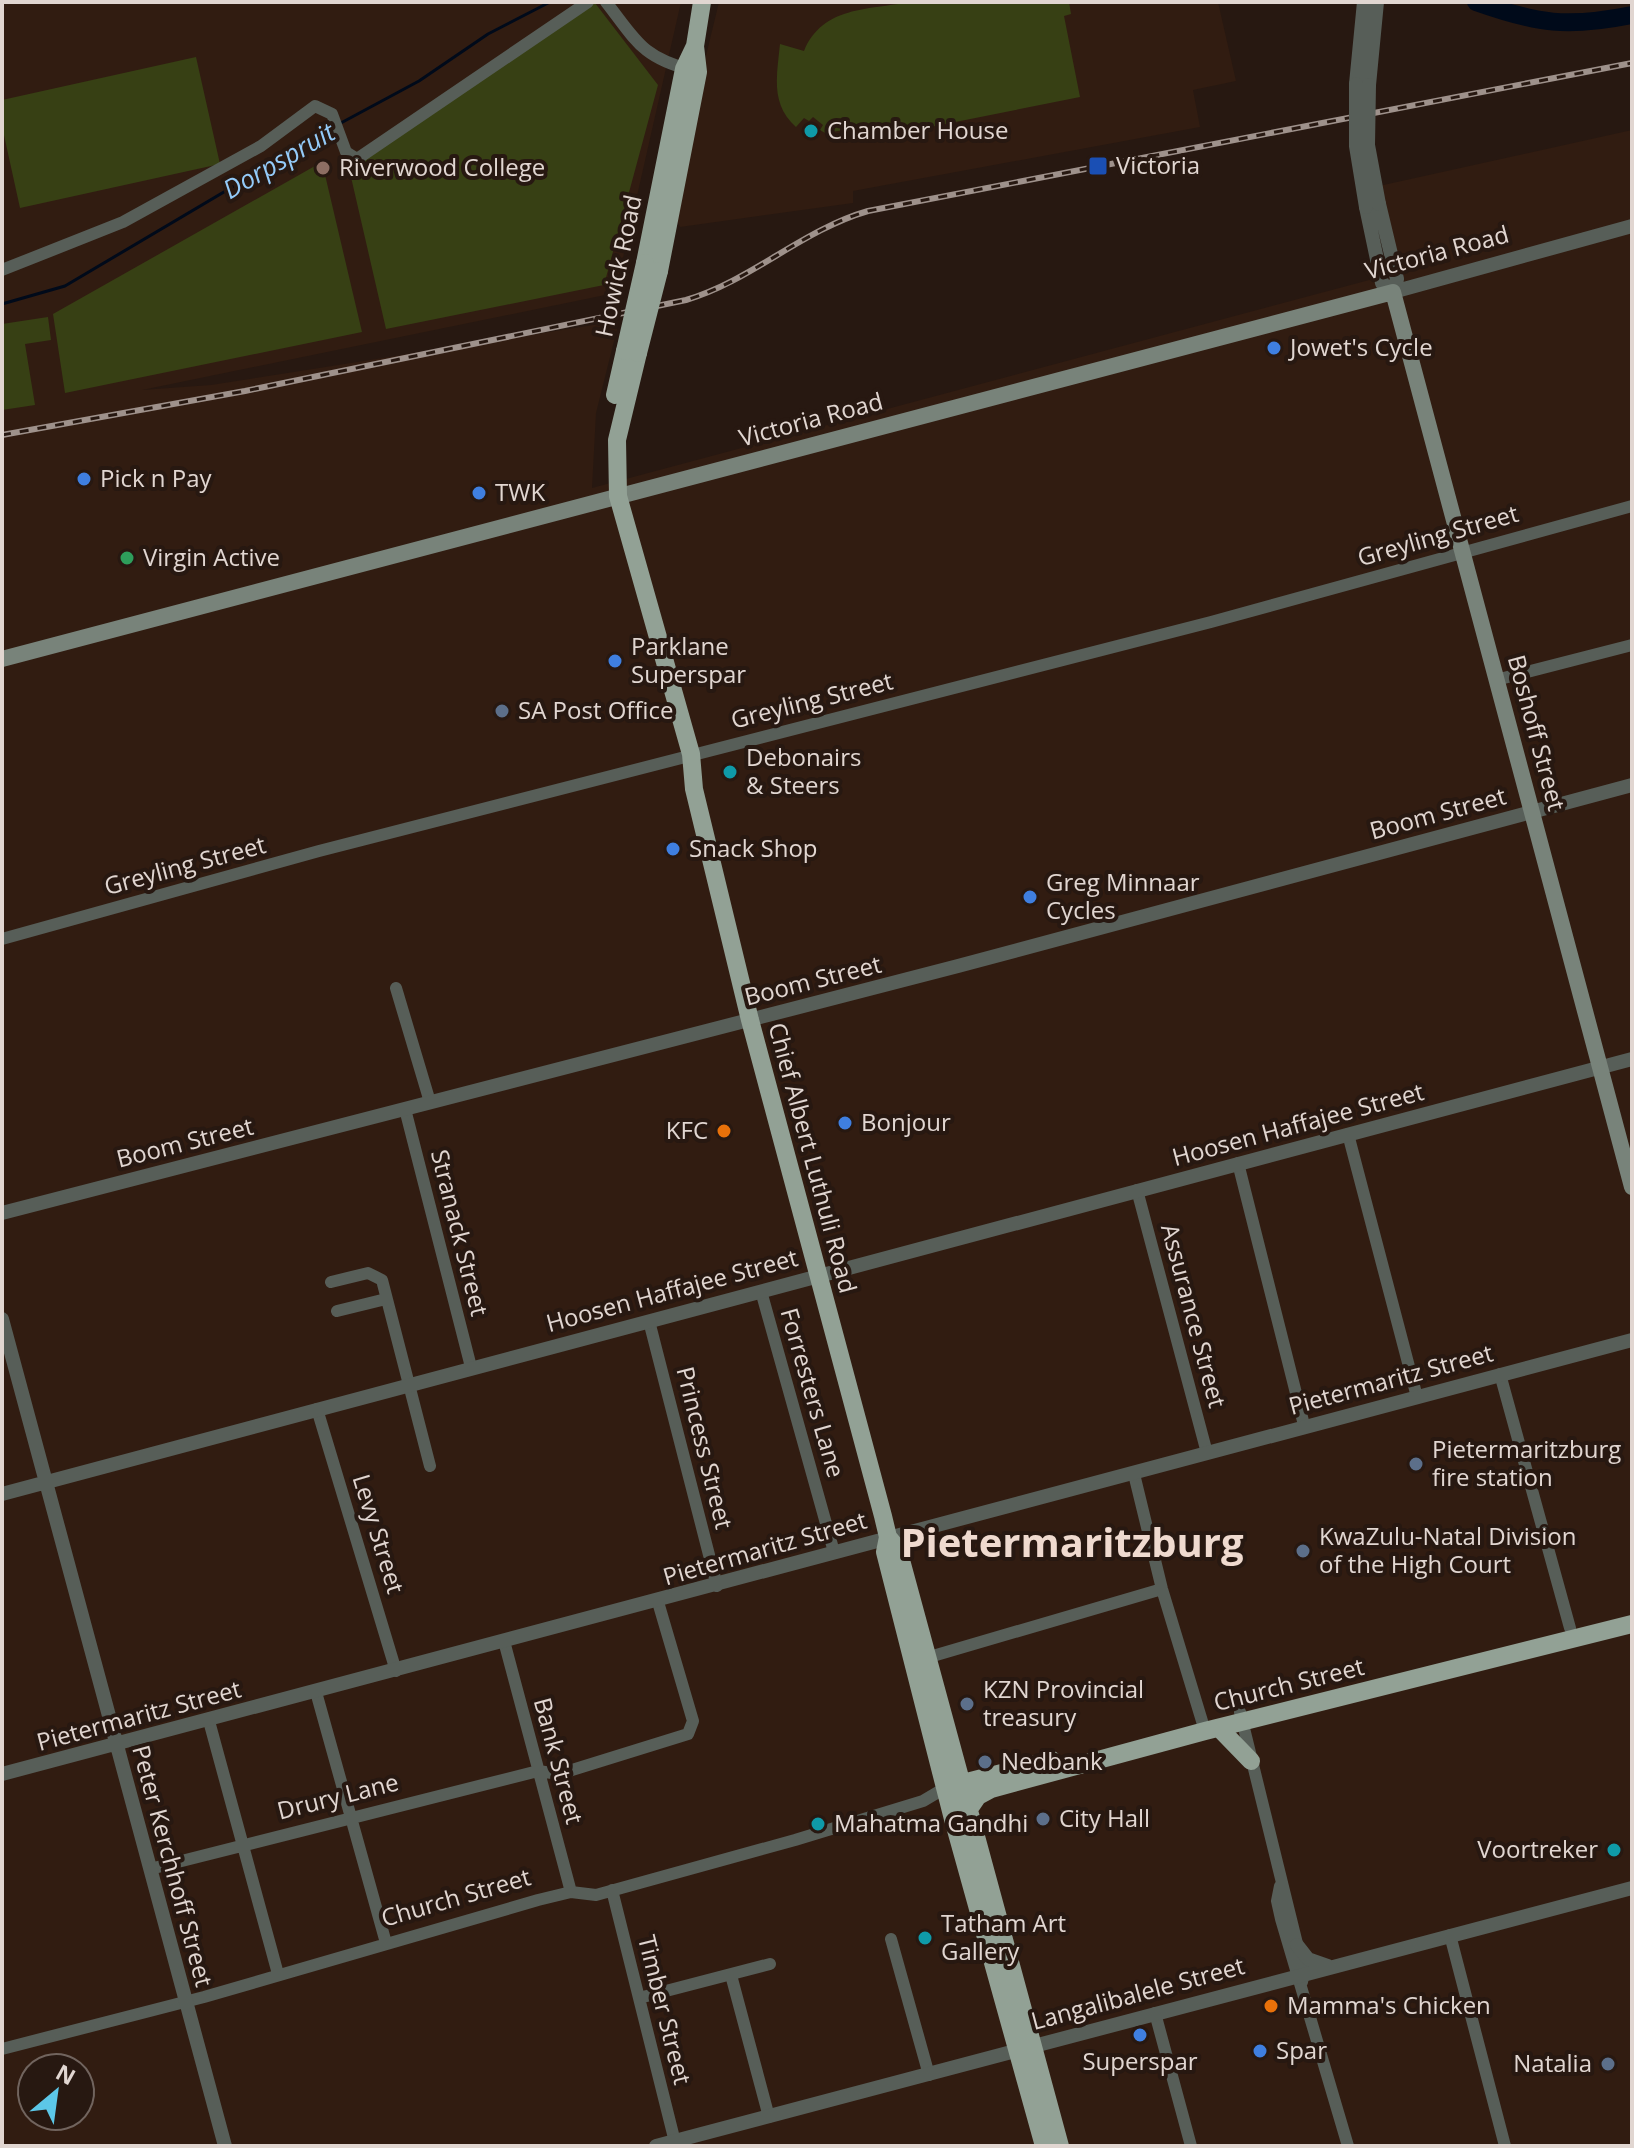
<svg xmlns="http://www.w3.org/2000/svg" width="1634" height="2148" viewBox="0 0 1634 2148" font-family="'Open Sans',sans-serif">
<style>
.built{fill:#311c11;fill-rule:evenodd}
.green{fill:#374014}
.lines{fill:none;stroke-linecap:round;stroke-linejoin:round}
.stream{stroke:#000a1a;stroke-width:3}
.river{stroke:#000a1a;stroke-width:18}
.minor{stroke:#575e58;stroke-width:12}
.tertiary{stroke:#575e58;stroke-width:14}
.secondary{stroke:#78837a;stroke-width:16}
.primary{stroke:#92a195;stroke-width:18}
.rail-casing{stroke:#9e918b;stroke-width:6}
.rail{stroke:#271811;stroke-width:3;stroke-dasharray:9;stroke-linecap:butt}
.tertiary-bridge{stroke:#575e58;stroke-width:14}
.primary-bridge{stroke:#92a195;stroke-width:18}
.culture-dot{fill:#0f9aa8;stroke:#271811;stroke-width:3}
.transit-dot{fill:#1a4fb4;stroke:#271811;stroke-width:3}
.education-dot{fill:#8d6e63;stroke:#271811;stroke-width:3}
.shop-dot{fill:#3f7fe0;stroke:#271811;stroke-width:3}
.leisure-dot{fill:#2e9e5b;stroke:#271811;stroke-width:3}
.service-dot{fill:#5c6f8a;stroke:#271811;stroke-width:3}
.food-dot{fill:#e8710a;stroke:#271811;stroke-width:3}
.labels{text-anchor:middle;stroke-width:8;stroke-linejoin:round;paint-order:stroke}
.poi-label{font-size:24px;fill:#e1d6d1;stroke:#271811;text-anchor:start}
.street-label{font-size:24px;fill:#e1d6d1;stroke:#271811}
.water-label{font-size:26px;font-style:italic;fill:#94cbf9;stroke:#271811}
.town-label{font-size:40px;font-weight:bold;fill:#efdacf;stroke:#271811}
</style>
<rect width="100%" height="100%" fill="#271811"/>
<path class="built" d="M2,2H681L615,293L142,390L211,385L619,321L596,413L592,488L1403,271L1379,186L1632,130V2146H2ZM32,2068H80V2116H32Z
M719,2H1218L1236,81L1193,90L1200,127L853,191V203L680,227L670,204Z"/>
<path class="green" d="M910,2H1069L1071,14L1064,16L1080,97L880,137L877,125L825,133L820,130L823,125L813,117L809,121L804,118L796,127C770,104 777,75 780,44L804,51C823,6 868,10 910,2Z
M595,3L658,85L604,285L386,329L348,164Z
M196,57L220,164L20,208L2,126V100Z
M322,162L362,332L65,393L53,314Z
M48,317L51,340L25,344L35,405L2,410V324Z"/>
<g class="lines">
<path class="stream" d="M339,124L419,81L488,34L550,2
M2,304L65,286L332,128"/>
<path class="river" d="M1476,2C1538,24 1567,28 1632,15"/>
<path class="minor" d="M606,2C636,40 641,57 691,70
M2,270L123,222L261,146L315,106L332,114L346,152L357,159L588,2
M1496,680L1632,645
M2,939L319,851L1211,622L1632,506
M396,988L430,1102
M405,1109L471,1367
M1348,1134L1417,1397
M1238,1163L1304,1425
M1137,1190L1207,1453
M331,1282L368,1273L382,1280L430,1466
M761,1291L834,1552
M337,1311L386,1299
M649,1321L717,1586
M1500,1374L1570,1628
M317,1409L396,1671
M1134,1474L1162,1589L1205,1731
M504,1641L571,1892
M926,1658L1162,1589
M316,1692L386,1943
M1240,1712L1304,1972L1302,1982
M209,1721L278,1974
M150,1869L538,1771L559,1774L572,1770L688,1734L693,1721L658,1602
M1280,1886L1277,1901L1281,1919L1348,2146
M612,1890L675,2142
M1450,1935L1505,2146
M891,1939L929,2075
M731,1975L769,2117
M639,1998L770,1964
M1155,2013L1191,2146
M2,2049L204,1997L538,1900L571,1892L596,1895L795,1840L923,1801L945,1788"/>
<path class="tertiary" d="M1356,84L1364,2
M1369,85L1377,2
M1379,204L1397,279L1393,292
M1366,207L1382,283L1393,292
M1393,292L1632,226
M2,1213L958,966L1632,785
M2,1319L225,2146
M2,1494L1632,1059
M2,1774L1632,1340
M1297,1945L1308,1959L1328,1966
M656,2146L1632,1888"/>
<path class="secondary" d="M2,659L1393,292L1632,1187"/>
<path class="primary" d="M645,263L684,69L695,46
M659,271L698,72L695,46L702,2
M638,353L617,440L618,496L691,754L694,789L750,1020L883,1516L888,1537L885,1552L953,1819L1044,2146
M615,395L625,351
M888,1537L898,1549L1060,2146
M1219,1728L1251,1761
M959,1784L1052,1760
M967,1812L978,1796L991,1789L1205,1731L1632,1624"/>
<defs>
<path id="rail" d="M2,435L245,391L686,300C751,281 802,230 868,211L1632,63"/>
</defs>
<use href="#rail" class="rail-casing"/>
<use href="#rail" class="rail"/>
<path class="tertiary-bridge" d="M1356,84V146L1366,207
M1369,85L1368,145L1379,204"/>
<path class="primary-bridge" d="M625,351L645,263
M638,353L659,271"/>
</g>
<g class="culture-dot">
<circle cx="811" cy="131" r="8"/>
<circle cx="730" cy="772" r="8"/>
<circle cx="818" cy="1824" r="8"/>
<circle cx="1614" cy="1850" r="8"/>
<circle cx="925" cy="1938" r="8"/>
</g>
<rect class="transit-dot" x="1088" y="156" width="20" height="20" rx="4"/>
<circle class="education-dot" cx="323" cy="168" r="8"/>
<g class="shop-dot">
<circle cx="1274" cy="348" r="8"/>
<circle cx="84" cy="479" r="8"/>
<circle cx="479" cy="493" r="8"/>
<circle cx="615" cy="661" r="8"/>
<circle cx="673" cy="849" r="8"/>
<circle cx="1030" cy="897" r="8"/>
<circle cx="845" cy="1123" r="8"/>
<circle cx="1140" cy="2035" r="8"/>
<circle cx="1260" cy="2051" r="8"/>
</g>
<circle class="leisure-dot" cx="127" cy="558" r="8"/>
<g class="service-dot">
<circle cx="502" cy="711" r="8"/>
<circle cx="1416" cy="1464" r="8"/>
<circle cx="1303" cy="1551" r="8"/>
<circle cx="967" cy="1704" r="8"/>
<circle cx="985" cy="1762" r="8"/>
<circle cx="1043" cy="1819" r="8"/>
<circle cx="1608" cy="2064" r="8"/>
</g>
<g class="food-dot">
<circle cx="724" cy="1131" r="8"/>
<circle cx="1271" cy="2006" r="8"/>
</g>
<g class="labels">
<g class="poi-label">
<text x="827" y="139">Chamber House</text>
<text x="1116" y="174">Victoria</text>
<text x="339" y="176">Riverwood College</text>
<text x="1290" y="356">Jowet's Cycle</text>
<text x="100" y="487">Pick n Pay</text>
<text x="495" y="501">TWK</text>
<text x="143" y="566">Virgin Active</text>
<text x="631" y="655">Parklane<tspan x="631" dy="28">Superspar</tspan></text>
<text x="518" y="719">SA Post Office</text>
<text x="746" y="766">Debonairs<tspan x="746" dy="28">&amp; Steers</tspan></text>
<text x="689" y="857">Snack Shop</text>
<text x="1046" y="891">Greg Minnaar<tspan x="1046" dy="28">Cycles</tspan></text>
<text x="861" y="1131">Bonjour</text>
<text x="708" y="1139" text-anchor="end">KFC</text>
<text x="1432" y="1458">Pietermaritzburg<tspan x="1432" dy="28">fire station</tspan></text>
<text x="1319" y="1545">KwaZulu-Natal Division<tspan x="1319" dy="28">of the High Court</tspan></text>
<text x="983" y="1698">KZN Provincial<tspan x="983" dy="28">treasury</tspan></text>
<text x="1001" y="1770">Nedbank</text>
<text x="1059" y="1827">City Hall</text>
<text x="834" y="1832">Mahatma Gandhi</text>
<text x="1598" y="1858" text-anchor="end">Voortreker</text>
<text x="941" y="1932">Tatham Art<tspan x="941" dy="28">Gallery</tspan></text>
<text x="1287" y="2014">Mamma's Chicken</text>
<text x="1276" y="2059">Spar</text>
<text x="1140" y="2070" text-anchor="middle">Superspar</text>
<text x="1592" y="2072" text-anchor="end">Natalia</text>
</g>
<g class="street-label">
<text transform="translate(1437 253) rotate(-15)" y="8">Victoria Road</text>
<text transform="translate(619 266) rotate(-78)" y="8">Howick Road</text>
<text transform="translate(811 420) rotate(-15)" y="8">Victoria Road</text>
<text transform="translate(1438 536) rotate(-16)" y="8">Greyling Street</text>
<text transform="translate(812 701) rotate(-14)" y="8">Greyling Street</text>
<text transform="translate(1536 733) rotate(75)" y="8">Boshoff Street</text>
<text transform="translate(1438 814) rotate(-15)" y="8">Boom Street</text>
<text transform="translate(185 866) rotate(-15)" y="8">Greyling Street</text>
<text transform="translate(813 981) rotate(-14)" y="8">Boom Street</text>
<text transform="translate(1298 1125) rotate(-15)" y="8">Hoosen Haffajee Street</text>
<text transform="translate(185 1143) rotate(-14)" y="8">Boom Street</text>
<text transform="translate(812 1158) rotate(75)" y="8">Chief Albert Luthuli Road</text>
<text transform="translate(459 1233) rotate(76)" y="8">Stranack Street</text>
<text transform="translate(672 1291) rotate(-15)" y="8">Hoosen Haffajee Street</text>
<text transform="translate(1193 1316) rotate(75)" y="8">Assurance Street</text>
<text transform="translate(1391 1380) rotate(-15)" y="8">Pietermaritz Street</text>
<text transform="translate(812 1393) rotate(74)" y="8">Forresters Lane</text>
<text transform="translate(704 1448) rotate(76)" y="8">Princess Street</text>
<text transform="translate(378 1534) rotate(73)" y="8">Levy Street</text>
<text transform="translate(765 1549) rotate(-16)" y="8">Pietermaritz Street</text>
<text transform="translate(1289 1685) rotate(-14)" y="8">Church Street</text>
<text transform="translate(139 1716) rotate(-15)" y="8">Pietermaritz Street</text>
<text transform="translate(558 1761) rotate(75)" y="8">Bank Street</text>
<text transform="translate(338 1797) rotate(-14)" y="8">Drury Lane</text>
<text transform="translate(172 1866) rotate(75)" y="8">Peter Kerchhoff Street</text>
<text transform="translate(456 1898) rotate(-16)" y="8">Church Street</text>
<text transform="translate(1138 1994) rotate(-15)" y="8">Langalibalele Street</text>
<text transform="translate(664 2010) rotate(76)" y="8">Timber Street</text>
</g>
<g class="water-label">
<text transform="translate(279 161) rotate(-30)" y="9">Dorpspruit</text>
</g>
<g class="town-label">
<text x="1072" y="1557">Pietermaritzburg</text>
</g>
</g>
<rect width="1634" height="2148" fill="none" stroke="#e1d6d1" stroke-width="8"/>
<g transform="translate(56 2092) rotate(29)"><circle r="38" fill="#271811" stroke="#71645e" stroke-width="2"/>
<path d="M0-6L14 30L0 20L-14 30Z" fill="#5cc7e8"/>
<text y="-12" font-size="22" font-weight="bold" text-anchor="middle" fill="#e1d6d1">N</text>
</g>
</svg>
